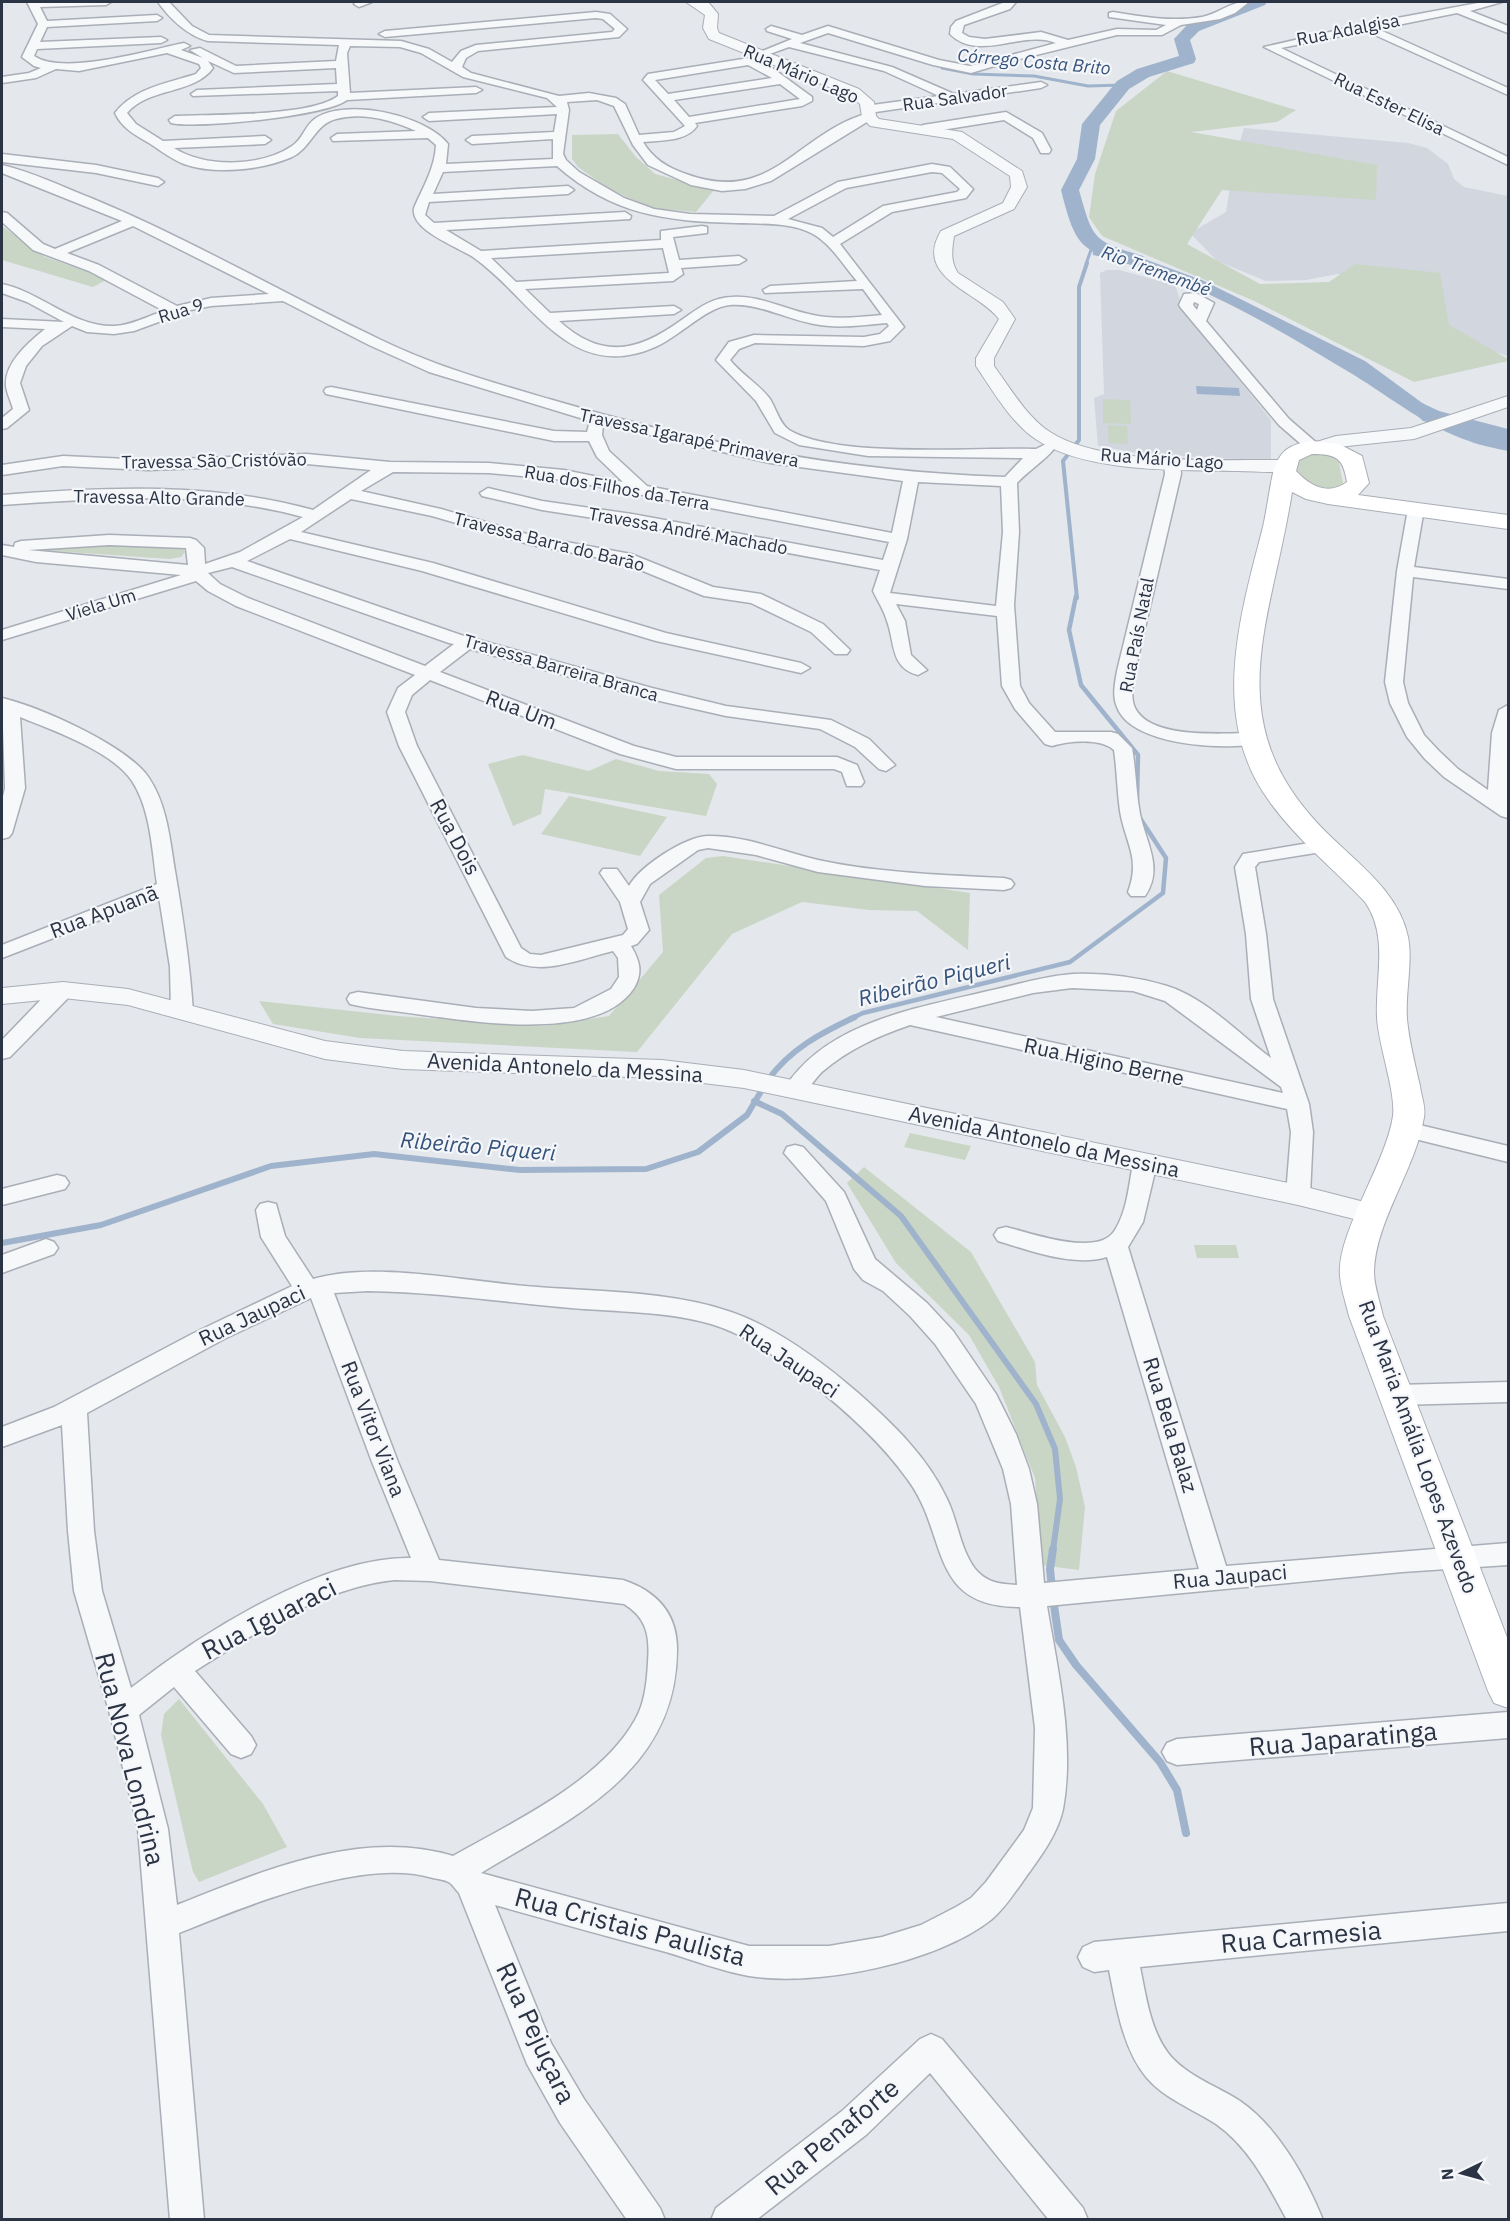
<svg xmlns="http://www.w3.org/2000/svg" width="1510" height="2221" viewBox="0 0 1510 2221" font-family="'IBM Plex Sans',sans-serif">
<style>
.built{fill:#d2d6de}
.green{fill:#c9d6c5}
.water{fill:#9fb4cc}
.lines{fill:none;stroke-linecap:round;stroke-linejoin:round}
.stream-far4{stroke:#9fb4cc;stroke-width:3}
.stream-far3{stroke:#9fb4cc;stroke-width:4}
.stream-far2{stroke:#9fb4cc;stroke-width:4.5}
.stream-far1{stroke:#9fb4cc;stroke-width:6}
.stream{stroke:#9fb4cc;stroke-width:8}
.river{fill:#9fb4cc;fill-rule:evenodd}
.minor-casing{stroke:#a9aeb7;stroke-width:3}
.tertiary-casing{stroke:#a9aeb7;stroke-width:2}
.secondary-casing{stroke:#a9aeb7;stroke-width:2}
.minor{fill:#f7f8fa;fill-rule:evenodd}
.tertiary{fill:#f7f8fa;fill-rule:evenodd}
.secondary{fill:#fff;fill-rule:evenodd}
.labels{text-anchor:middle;stroke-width:4.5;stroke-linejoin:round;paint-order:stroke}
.far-street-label{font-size:18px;fill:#2b3445;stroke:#f4f6f9}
.far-water-label{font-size:18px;font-style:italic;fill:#34527a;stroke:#f4f6f9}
.street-label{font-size:21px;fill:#2b3445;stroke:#f4f6f9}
.water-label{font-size:22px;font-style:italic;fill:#34527a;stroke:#f4f6f9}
.near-street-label{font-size:26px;fill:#2b3445;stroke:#f4f6f9}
</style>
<rect width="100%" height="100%" fill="#e4e7ec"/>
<path class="built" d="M1244,128L1408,143L1427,148L1448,164L1454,179L1464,187L1508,196V356L1433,333L1423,284L1338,274L1306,280L1266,281L1217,261L1190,233L1226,212L1234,161Z
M1107,270H1119L1175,285L1184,311L1271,420V461L1144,454L1098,446L1094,398L1104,394L1100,273Z"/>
<path class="green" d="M1167,71L1296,110L1277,122L1191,132L1377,165L1376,200L1222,190L1187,244L1260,284L1329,282L1355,264L1440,273L1449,325L1508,359V361L1414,382L1252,300L1102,236L1089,217L1095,174L1116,111Z
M618,134L636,157L655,174L714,190L696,212L652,208L609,189L578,167L572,159V135Z
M2,226L45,257L108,279L93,287L2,260Z
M1103,399L1130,400L1131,424L1103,423Z
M1108,425L1127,426L1128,444L1109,443Z
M1318,452L1338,458L1343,483L1335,489L1318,490L1294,470L1298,455Z
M115,545L183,549L185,552L181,557L170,559L24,549Z
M523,755L589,771L616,759L659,771L709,774L717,784L706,816L545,789L541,814L513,826L488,764Z
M569,796L667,817L640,856L541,834Z
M723,856L970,893L968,950L917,911L869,910L802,902L732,934L637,1052L360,1038L273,1024L259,1001L398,1016L544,1026L609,1016L663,952L659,895L706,858Z
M910,1133L971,1146L965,1160L904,1147Z
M864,1167L971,1252L1035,1362L1037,1385L1065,1437L1076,1467L1085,1507L1079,1570L1041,1565L1035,1478L999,1387L969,1335L896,1263L847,1183Z
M1194,1245H1236L1239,1258H1197Z
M179,1699L263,1804L287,1847L199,1882L193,1872L161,1735L164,1714Z"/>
<path class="water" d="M1092,240L1202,280L1365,361L1440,416L1508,440V451C1495,448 1481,446 1469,441C1427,427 1391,398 1354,375C1273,326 1187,274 1093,255Z
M1196,386L1239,388L1240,396L1197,394Z"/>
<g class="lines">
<path class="stream-far4" d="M942,68L973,74L1034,76L1088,86L1123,85
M1086,264L1092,247"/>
<path class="stream-far3" d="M1077,598L1063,461L1079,440V287L1087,263"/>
<path class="stream-far2" d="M1076,596L1069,630L1081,685L1138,755L1137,800
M852,1018L863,1013L1070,962L1163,893L1166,858L1138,815"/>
<path class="stream-far1" d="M768,1080C790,1049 821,1033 855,1017
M754,1101L782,1114L901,1216L1036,1404L1055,1449L1060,1499L1053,1550
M2,1243L101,1225L271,1166L374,1154L520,1170L646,1169L698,1152L747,1115L763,1088"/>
<path class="stream" d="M1052,1589L1050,1569L1053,1549
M1053,1598L1059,1640L1076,1665L1160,1762L1177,1790L1186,1833"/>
<path class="river" d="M1246,2H1267L1265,5L1199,31L1190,40L1196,59L1194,63L1149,77L1129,89L1100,125L1095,159L1079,190C1093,240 1093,241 1143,256L1146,260L1143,264L1136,266C1079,252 1075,245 1061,190L1077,159L1082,124L1117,81L1137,69L1179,56L1174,39L1187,25Z
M1422,403L1439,411L1508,429V443L1423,421L1411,410L1414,405Z"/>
<defs>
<path id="minor" d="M27,2H111L106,5L40,7L47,21L157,15L162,18L157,21L47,27L40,42L161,37L167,40L161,43L37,49L34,56C63,76 149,50 184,43L190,46L181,50L203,58L190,50L200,48L236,66L336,61L339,45L208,41C188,36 169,18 158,2H169L192,26L209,35L401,41L429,49L452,62L461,51L476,45L612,32L615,29L603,19L596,18L385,37L379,34L385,31L596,12L610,14L627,29L619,37L478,51L466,58L462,67L471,73L559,96L589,93L616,98L625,104L639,135L674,132L685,126L645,82L643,80L648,74L749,58L771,67L812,97V101L802,106L695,123L697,126C686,142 661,140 643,142C653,159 668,168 686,174C773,206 797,132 869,113L875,117L771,181L745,189L722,191L691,185L648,165L633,145L614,106L597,100L567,102L569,110L563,154L566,160L579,172L624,198L654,209L690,214L774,216L838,182L932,164L950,167L973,189L966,198L892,212L840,244L904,327L890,341L864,346L755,343L739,349L730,360C742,375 759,384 770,399C776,408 779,423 789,430C837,459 976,447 1036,449L1046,444L1051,446L1054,449C1044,461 1028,471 1017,483L1019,532L1014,605L1020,686L1029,703L1055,732H1111L1118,734L1132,748C1136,770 1136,793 1140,814C1146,843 1164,868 1145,896H1131L1128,892C1141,857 1125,843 1120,811C1117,790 1117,770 1114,750C1100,738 1069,741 1052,746L1045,744L1015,709L1002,686L997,616L896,604L905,621L911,655L927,670L918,675C890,668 895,642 887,621C884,610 877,600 873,591L880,570L632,524L542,510L482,496L480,493L488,488L542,501L632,514L883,560L889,542L564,480L489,473L393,472L361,491L441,509L534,536L631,554L713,587L761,594L823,624L850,650L847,654H835L811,632L751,603L704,596L621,562L532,545L432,516L351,499L301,532L433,563L666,633L801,663L810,668L801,673L656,641L422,571L290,539L247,561L461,635L652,688L726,706L831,720L869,739L895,765L886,771L879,769L855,747L820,729L726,716L642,697L470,649L440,672L634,746L676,757H837L857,765L864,782L861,786H847L842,772L834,769H676L620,754L430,680L412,695L405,712L417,746L521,948L530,954L541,955L623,935L628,929L620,902L600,873L603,869H617L629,886C640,866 685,837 707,836C745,835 783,852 818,860C878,873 943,875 1004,878L1011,880L1014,884L1011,888L1004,890L925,886L818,872L756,855L708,848L698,850L650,884L640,902L649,930L637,944L631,946C640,961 643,973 634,988C599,1042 478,1022 423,1015C399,1011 374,1010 350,1004L347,999L350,994L358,992L476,1008L532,1011L574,1008L611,989L619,977L618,958L613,951C579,959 537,979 506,957L399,746L387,712L398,688L415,675L236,606L208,591L196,581L2,640V630L181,575L36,562L2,555V545L14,547L15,543L21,541L109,535L190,538L196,540L204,548L205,564L240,552L303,517C205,490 102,498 2,505V495C105,487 212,482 313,510L371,470L307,464L149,470L63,466L2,475V465L63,456L149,460L307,454L390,462L489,463L564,470L623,482L597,457L589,441H554L326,394L324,391L326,388L331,387L554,431L587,432L590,421L429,372L369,345L283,301L211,306L191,310L134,331L114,334L87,332L72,326L42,346L26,366L20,383L29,410L7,428L2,429V418L13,409C11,401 7,394 6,386C4,363 29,342 45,329L2,327V319L64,322L27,302L2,293V284C41,292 74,328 115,326C132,325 148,316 164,311L89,271L33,250L2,222V212L7,213L43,244L55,249L122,221L2,173V165C32,172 63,187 91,198C190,239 282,293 379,339C434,366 491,382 549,399C699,444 849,472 1005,477L1023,458L868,456L799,445L775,433L756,401L716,360L729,342L754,335L864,337L880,334L889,326L887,323C863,325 838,329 814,324C786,319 759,303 730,305C706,307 679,337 655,347C569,385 531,297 473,257C456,246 410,230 414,208C423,187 435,168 436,145L428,138L333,141L331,138L337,134L416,131C392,120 362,112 336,119C315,124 311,148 292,157C262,170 215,175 184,164C171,159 160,150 149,143C135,135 122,128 115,113C134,88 168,83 196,74L201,68L199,64L167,53L79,71L56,69L36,78L2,83V77L29,73L41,68L34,66L22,57L38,24ZM350,46L400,47L421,53L463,77L547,98L557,107L429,113L423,117L429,121L557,114L554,132L472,136L466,140L472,144L553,139V159L446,164L448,144C425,115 348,98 316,118C305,125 303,139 292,146C261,167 205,168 174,148L265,144L271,140L265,136L163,141L136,124L127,113C149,87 193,95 213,68L208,61L234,73L336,68L337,84L197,90L191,94L193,96L338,91V96C310,117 213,114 175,116L169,120L171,123C198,129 326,116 347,100L476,93L482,90L476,87L350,93L347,53ZM748,65L772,78L668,94L655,80ZM780,84L800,99L689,117L674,100ZM557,166C613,215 665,221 736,223C761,224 791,222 813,234C831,244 844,266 857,281L770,286L763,290L765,293L863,289L882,315C859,317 835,320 813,315C786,310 760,295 732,297C711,298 699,308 683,319C638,352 602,360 559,321L674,314L681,310L674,306L550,313L525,289L673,281L683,274L681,268L739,264L746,260L739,256L679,260L673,237L707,233V227L702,226L661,231V240L481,251L446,230L630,219L631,216L625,212L434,223L425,215L429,202L568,194L574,190L568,186L433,194L443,172ZM932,172L942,173L960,189L957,192L883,206L833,237L822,228L788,219L846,188ZM133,226L269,294L211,298L177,306L99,265L67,253ZM663,248L669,273L516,282L491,258ZM603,424L770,463L903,481L892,533L647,486L609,451L602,435ZM918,482L1001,486L1003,532L996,606L890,593L907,539ZM109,545L186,548L188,565L28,550ZM232,567L449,643L454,644L425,666L248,598L220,584L208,573Z
M356,2H372L359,7L354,4Z
M1005,2H1016L1010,9L964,25L962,33L969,37L985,39L1041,32L1068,40L1117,29L1156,30L1166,25L1109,17V13L1113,12C1142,17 1172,22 1202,17C1218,14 1233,0 1249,2L1235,13L1220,19L1181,25L1162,35H1117L1008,62L971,73L933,65L828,33L800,43L892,67L954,94L1041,82L1047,85L1041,88L869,113L863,109L865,106L939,96L884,71L789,47L761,57L755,54L792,39L767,31L766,29L771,26L802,35L828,26L939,60L970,66L1056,43C1023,29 979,63 950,34L951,27L956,21Z
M1483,2H1502L1470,11L1508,26V33L1457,13L1378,29L1508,88V95L1366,31L1281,48L1508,157V165L1264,47L1365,24Z
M1006,112L1042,133L1051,150L1049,153H1041L1033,138L1004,120L923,133L917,129L923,125Z
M2,154L96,165L158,178L164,182L158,186L96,173L2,162Z
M1196,293L1214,303L1206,321L1289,419L1319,445L1322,448L1319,451H1309L1279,425L1181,308L1179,305L1184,294ZM1194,302L1199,304L1197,310L1193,305Z
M1172,457L1180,462L1181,474L1135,671C1133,682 1130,697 1135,708C1151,740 1224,733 1254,733L1261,735L1263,739L1261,743C1226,751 1131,746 1117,707C1112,696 1115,683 1117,671L1165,474L1164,462Z
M1416,504L1424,509L1414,567L1508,579V589L1413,577L1403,682L1408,703L1424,735L1439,751L1458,769L1488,790L1492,733L1499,710L1508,705V818L1501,816L1444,777L1425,759L1407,737L1390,703L1385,682L1397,571L1408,509Z
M2,698C40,707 128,746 149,778C167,805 170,840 175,871C183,918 190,964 193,1012L190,1017H174L171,1012L170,967L159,897L2,958V945L157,884C152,851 151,810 132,781C112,751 52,730 20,717L25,788L12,833L9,837L2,839V801L5,788Z
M1327,840L1337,846L1334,850L1259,862L1255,867L1266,934L1273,999L1309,1104L1313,1132L1310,1195L1306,1201L1298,1203L1290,1201L1286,1195L1291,1132L1287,1109L910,1025C878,1036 849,1049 823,1071C811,1082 806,1099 787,1094L784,1089C826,1022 917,1008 988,991C1016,985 1044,976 1073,974C1104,973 1137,977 1167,986C1206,998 1239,1034 1271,1058L1251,999L1246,934L1235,867L1243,854ZM1072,988L1133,991L1165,1001L1281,1087L1283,1093L936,1017L1033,993Z
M63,983L71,985L74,990L71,995L10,1057L2,1059V1040L55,985Z
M1407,1122L1508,1146V1162L1399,1135L1396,1130L1399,1125Z
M795,1145L803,1147L844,1192L875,1259L927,1303L953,1331L996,1394L1016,1434L1029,1469L1037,1504L1044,1583L1199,1569L1107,1257C1073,1267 1031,1251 998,1241L994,1235L998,1229L1006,1227C1031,1233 1099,1258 1115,1230C1127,1211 1129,1185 1133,1163L1137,1157L1145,1155L1153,1157L1157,1163L1143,1222L1128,1247L1226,1566L1508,1543V1565L1402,1572L1047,1606C1058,1671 1075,1743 1063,1809C1057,1837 1037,1861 1021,1884C1012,1896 1004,1909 992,1919C937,1963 818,1987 749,1976C721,1971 693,1960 666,1952C609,1937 552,1921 495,1905L551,2043L584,2099L660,2208L665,2220H627L560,2123L527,2064L459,1893C456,1890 453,1885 450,1883C446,1880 438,1879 433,1878C363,1856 244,1907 179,1933L204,2220H170L138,1829L109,1711L74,1591L68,1531L62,1425L2,1447V1427L54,1407L192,1334L292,1286L261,1237L256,1210L260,1204L268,1202L276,1204L285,1236L313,1279C372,1261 464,1281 525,1286C591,1292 669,1290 731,1312C777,1328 821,1361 857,1392C892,1423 927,1456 947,1499C958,1521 960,1550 976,1570C988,1583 1000,1584 1017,1585L1011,1504L1003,1469L976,1404L935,1344L910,1316L883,1291L863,1280L854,1269L826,1201L784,1153L787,1147ZM368,1291C436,1292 503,1302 571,1308C617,1312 666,1311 711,1324C746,1334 780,1360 808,1381C845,1410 881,1442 908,1480C949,1535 927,1607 1020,1607L1035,1728L1033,1808L1024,1830L986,1882L971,1898L956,1907L921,1925L882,1937L829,1946H749L481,1873C572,1818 677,1772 677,1649C677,1613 656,1591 623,1580L439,1560L398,1462L334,1293ZM311,1298L372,1462L411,1558C322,1556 200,1634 131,1688L102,1591L94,1531L87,1413L226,1338ZM395,1580L430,1581L624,1604C647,1618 650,1636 648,1662C647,1681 645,1703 635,1720C600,1782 513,1822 453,1856C361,1828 263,1871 177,1905L168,1829L139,1715L174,1687L231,1754L241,1758L251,1754L256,1745L251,1736L195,1671C255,1633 323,1587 395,1580Z
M57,1175L65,1177L69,1183L65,1189L2,1205V1189Z
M46,1239L54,1242L58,1248L54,1254L2,1273V1255Z
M1508,1382V1402L1397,1405L1388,1402L1384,1395L1388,1388L1397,1385Z
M1508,1712V1738L1177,1765L1167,1761L1162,1752L1167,1743L1177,1739Z
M1508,1903V1931L1140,1967C1146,1996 1150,2029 1168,2053C1186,2076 1217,2086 1240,2101C1278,2127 1306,2178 1323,2220H1287C1268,2185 1249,2147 1216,2124C1193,2109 1165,2099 1147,2078C1123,2050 1116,2005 1109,1970L1094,1972L1083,1967L1078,1957L1083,1947L1094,1942Z
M931,2034L942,2039L1083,2208L1088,2220H1049L930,2073L866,2135L756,2220H711L716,2208L842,2111L920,2039Z"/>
<path id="tertiary" d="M686,2L709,3L718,14L717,28L719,33L859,89L874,102L876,116L879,119L962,132L1022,171L1027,187L1014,209L954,236C952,250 950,261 958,273L1003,302L1015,319L994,358V366C1010,388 1027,417 1050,432C1104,467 1222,459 1286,460L1293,462L1295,466L1293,470C1276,474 1255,471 1238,471C1179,470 1087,473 1037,440C1011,423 993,391 976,366V358L999,319C978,291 913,278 941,231L1003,203L1011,187L1010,176L953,139L870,126L862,117L860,104L849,95L709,39L703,28L705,15Z
M1508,396V407L1414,439L1338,447L1317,454L1308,448L1310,444L1336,436L1411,428Z
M63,982L128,989L325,1041L403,1051L662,1060L744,1070L1298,1185L1384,1207L1388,1214L1384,1221L1374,1224L1298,1205L744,1088L662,1078L403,1069L325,1059L128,1005L63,998L2,1004V988Z"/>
<path id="secondary" d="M1312,441L1339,444L1362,456L1369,483L1358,495L1508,515V529L1328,504L1306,499L1292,492C1272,622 1215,722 1326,832C1357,863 1399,892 1408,937C1413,963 1405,992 1407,1019C1409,1041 1415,1064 1420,1086C1421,1095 1426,1107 1424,1117C1416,1169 1375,1221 1374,1272C1374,1286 1380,1302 1383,1316L1508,1640V1708L1494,1703L1488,1691L1349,1316C1346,1303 1341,1289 1340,1276C1336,1234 1386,1164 1393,1116C1396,1092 1378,1044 1377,1017C1375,979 1389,936 1365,902C1331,866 1290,834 1263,792C1211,711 1241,612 1263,527C1267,509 1269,491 1273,473C1279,451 1289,444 1312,441ZM1312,454C1337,454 1343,458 1347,482C1328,496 1310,486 1296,471L1299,460Z"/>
</defs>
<use href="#minor" class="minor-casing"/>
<use href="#tertiary" class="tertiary-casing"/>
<use href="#secondary" class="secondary-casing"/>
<use href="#minor" class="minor"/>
<use href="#tertiary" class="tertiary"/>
<use href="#secondary" class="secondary"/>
</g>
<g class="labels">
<g class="far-street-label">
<text transform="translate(1348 30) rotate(-11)" y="6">Rua Adalgisa</text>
<text transform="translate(801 74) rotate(23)" y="6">Rua Mário Lago</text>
<text transform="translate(955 98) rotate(-8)" y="6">Rua Salvador</text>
<text transform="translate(1389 104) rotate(26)" y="6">Rua Ester Elisa</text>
<text transform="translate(181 311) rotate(-17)" y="6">Rua 9</text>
<text transform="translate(689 438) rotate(12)" y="6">Travessa Igarapé Primavera</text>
<text transform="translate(1162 459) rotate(4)" y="6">Rua Mário Lago</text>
<text transform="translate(214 461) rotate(-1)" y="6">Travessa São Cristóvão</text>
<text transform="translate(617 488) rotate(10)" y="6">Rua dos Filhos da Terra</text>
<text transform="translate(159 498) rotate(1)" y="6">Travessa Alto Grande</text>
<text transform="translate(688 531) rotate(10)" y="6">Travessa André Machado</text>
<text transform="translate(549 542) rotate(14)" y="6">Travessa Barra do Barão</text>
<text transform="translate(101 605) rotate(-17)" y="6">Viela Um</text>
<text transform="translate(1137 635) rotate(-79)" y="6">Rua País Natal</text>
<text transform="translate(561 668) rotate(16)" y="6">Travessa Barreira Branca</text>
</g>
<g class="far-water-label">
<text transform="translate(1034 62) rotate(5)" y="6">Córrego Costa Brito</text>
<text transform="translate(1156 271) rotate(20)" y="6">Rio Tremembé</text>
</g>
<g class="street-label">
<text transform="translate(521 710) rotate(21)" y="7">Rua Um</text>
<text transform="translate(455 837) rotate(62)" y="7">Rua Dois</text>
<text transform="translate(104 912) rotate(-21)" y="7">Rua Apuanã</text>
<text transform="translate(1104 1062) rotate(12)" y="7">Rua Higino Berne</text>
<text transform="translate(565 1068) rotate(3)" y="7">Avenida Antonelo da Messina</text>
<text transform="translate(1044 1142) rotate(12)" y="7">Avenida Antonelo da Messina</text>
<text transform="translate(252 1316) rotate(-25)" y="7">Rua Jaupaci</text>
<text transform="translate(789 1361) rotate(34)" y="7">Rua Jaupaci</text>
<text transform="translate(1170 1425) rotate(73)" y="7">Rua Bela Balaz</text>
<text transform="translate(373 1429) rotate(69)" y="7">Rua Vitor Viana</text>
<text transform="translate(1418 1447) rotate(70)" y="7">Rua Maria Amália Lopes Azevedo</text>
<text transform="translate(1230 1577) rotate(-5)" y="7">Rua Jaupaci</text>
</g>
<g class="water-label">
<text transform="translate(934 980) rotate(-14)" y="8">Ribeirão Piqueri</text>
<text transform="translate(478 1146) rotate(5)" y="8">Ribeirão Piqueri</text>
</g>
<g class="near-street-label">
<text transform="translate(269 1619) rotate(-27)" y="9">Rua Iguaraci</text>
<text transform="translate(1343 1739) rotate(-5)" y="9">Rua Japaratinga</text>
<text transform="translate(130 1759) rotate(76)" y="9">Rua Nova Londrina</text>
<text transform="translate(630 1927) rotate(15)" y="9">Rua Cristais Paulista</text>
<text transform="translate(1301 1937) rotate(-5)" y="9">Rua Carmesia</text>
<text transform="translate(536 2033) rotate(65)" y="9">Rua Pejuçara</text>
<text transform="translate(832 2137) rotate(-40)" y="9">Rua Penaforte</text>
</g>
</g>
<rect width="1510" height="2221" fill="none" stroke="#2b3445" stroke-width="6"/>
<g transform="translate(1462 2173) rotate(265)" stroke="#f4f6f9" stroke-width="4.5" paint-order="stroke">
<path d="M0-4.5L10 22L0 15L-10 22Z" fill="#2b3445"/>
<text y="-9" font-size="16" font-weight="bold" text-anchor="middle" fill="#2b3445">N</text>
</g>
</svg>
